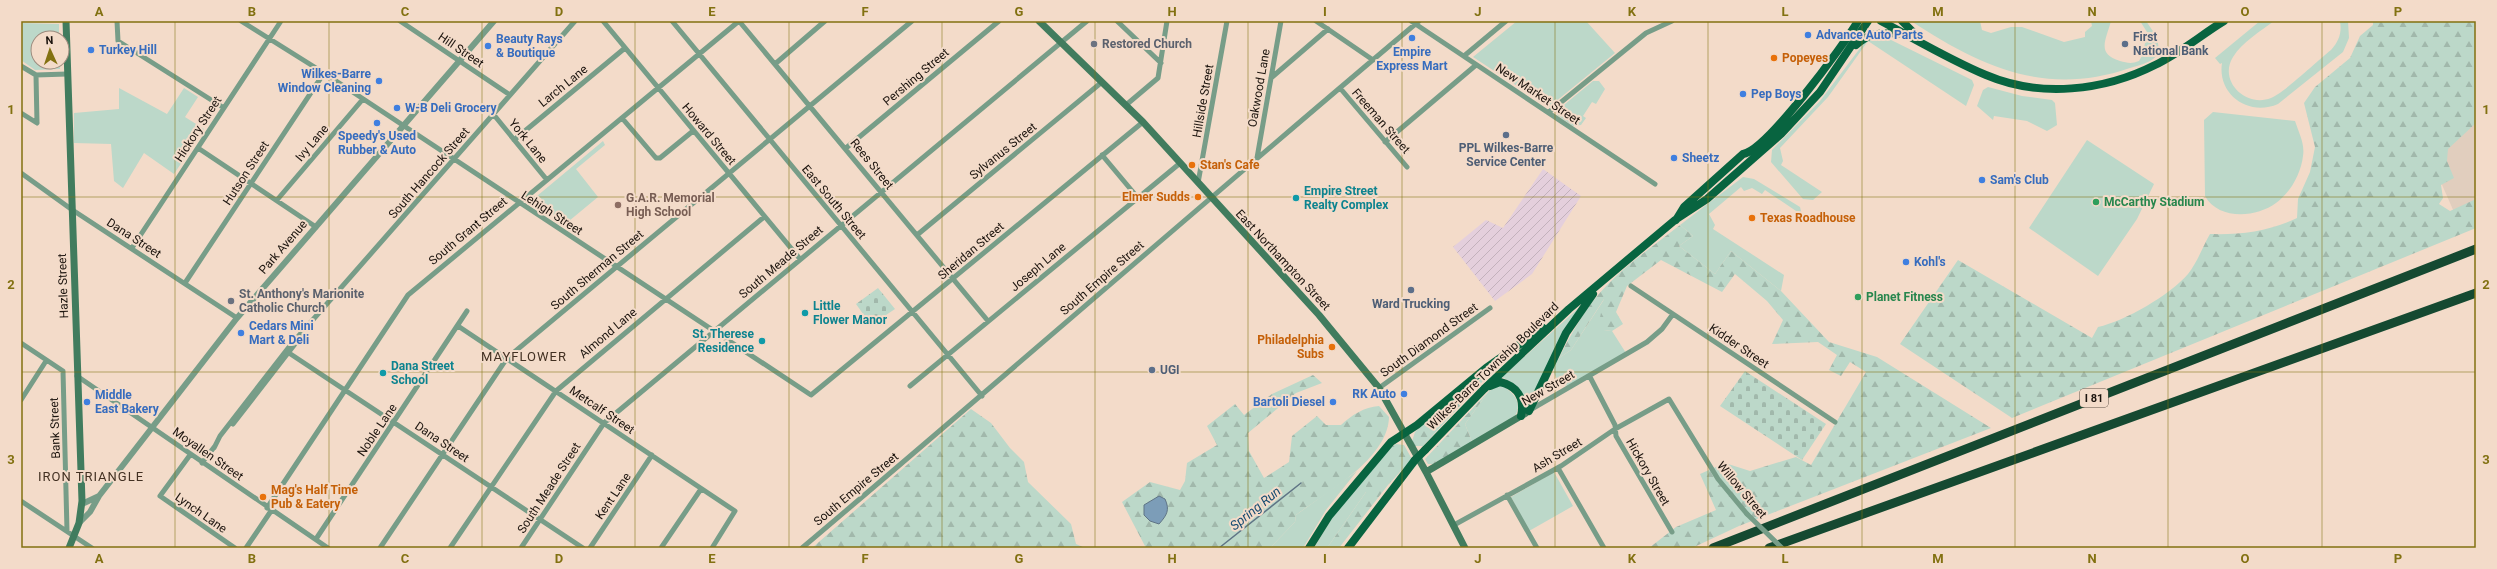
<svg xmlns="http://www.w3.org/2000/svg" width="2497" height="569" viewBox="0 0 2497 569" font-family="Roboto,sans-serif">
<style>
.commercial{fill:#e1cebe}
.industrial{fill:url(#industrial-furrows)}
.green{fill:#bcd8c9}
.forest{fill:url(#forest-firs)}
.cemetery{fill:url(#cemetery-stones)}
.water{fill:#7c9db8;stroke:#5f7485}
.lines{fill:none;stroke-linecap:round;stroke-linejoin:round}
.stream{stroke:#5f7485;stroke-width:1.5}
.minor{stroke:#779d88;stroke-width:5}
.tertiary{stroke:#779d88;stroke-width:6}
.secondary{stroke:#417c5e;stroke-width:7}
.primary{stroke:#086440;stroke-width:8}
.motorway{stroke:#154931;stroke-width:9}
.minor-bridge{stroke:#779d88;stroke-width:5}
.primary-bridge{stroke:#086440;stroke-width:8}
.grid{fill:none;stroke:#827111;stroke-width:1;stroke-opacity:0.55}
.shop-dot{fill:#3f7fe0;stroke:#f3dbc9;stroke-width:1.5}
.worship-dot{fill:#6b7280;stroke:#f3dbc9;stroke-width:1.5}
.service-dot{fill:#5c6f8a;stroke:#f3dbc9;stroke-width:1.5}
.food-dot{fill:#e8710a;stroke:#f3dbc9;stroke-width:1.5}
.culture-dot{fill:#0f9aa8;stroke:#f3dbc9;stroke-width:1.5}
.leisure-dot{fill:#2e9e5b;stroke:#f3dbc9;stroke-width:1.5}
.education-dot{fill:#8d6e63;stroke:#f3dbc9;stroke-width:1.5}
.labels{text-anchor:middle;stroke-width:4;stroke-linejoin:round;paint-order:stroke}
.shield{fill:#f3dbc9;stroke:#5c5046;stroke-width:1}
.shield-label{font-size:11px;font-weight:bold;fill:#1c140e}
.shop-label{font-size:12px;font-weight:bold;fill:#366cbe;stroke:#f3dbc9;text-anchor:start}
.service-label{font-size:12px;font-weight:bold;fill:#4e5e75;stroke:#f3dbc9;text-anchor:start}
.worship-label{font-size:12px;font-weight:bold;fill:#5b616d;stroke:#f3dbc9;text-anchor:start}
.street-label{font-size:12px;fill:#1c140e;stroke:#f3dbc9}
.food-label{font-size:12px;font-weight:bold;fill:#c56008;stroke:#f3dbc9;text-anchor:start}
.culture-label{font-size:12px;font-weight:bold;fill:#0d838f;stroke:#f3dbc9;text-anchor:start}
.education-label{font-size:12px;font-weight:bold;fill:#785e54;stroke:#f3dbc9;text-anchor:start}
.leisure-label{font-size:12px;font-weight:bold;fill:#27864d;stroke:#f3dbc9;text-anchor:start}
.neighbourhood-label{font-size:13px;letter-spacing:1px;fill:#423022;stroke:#f3dbc9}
.water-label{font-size:13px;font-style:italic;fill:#154b71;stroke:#f3dbc9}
.neatline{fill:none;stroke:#827111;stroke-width:1.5}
.grid-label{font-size:13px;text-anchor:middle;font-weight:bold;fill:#827111}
</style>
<defs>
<pattern id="industrial-furrows" width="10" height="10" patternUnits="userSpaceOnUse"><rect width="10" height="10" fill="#e4cfdc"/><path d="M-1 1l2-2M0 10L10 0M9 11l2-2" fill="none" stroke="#c3b1bc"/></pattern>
<pattern id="forest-firs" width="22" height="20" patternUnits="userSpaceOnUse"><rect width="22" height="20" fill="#bcd8c9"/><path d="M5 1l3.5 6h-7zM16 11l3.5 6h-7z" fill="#a1b8ab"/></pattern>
<pattern id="cemetery-stones" width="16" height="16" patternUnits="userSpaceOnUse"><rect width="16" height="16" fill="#bcd8c9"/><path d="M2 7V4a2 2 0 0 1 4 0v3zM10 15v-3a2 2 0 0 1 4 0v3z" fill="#a1b8ab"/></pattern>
</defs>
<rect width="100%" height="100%" fill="#f3dbc9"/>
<path class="commercial" d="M2476,117V222L2461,228L2429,155Z"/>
<path class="industrial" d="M1543,169L1581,196L1532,274L1495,301L1453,247L1486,220L1503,228Z"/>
<path class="green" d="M1517,21H1586L1615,53L1549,107L1473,57Z
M1911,21H1980L1982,30L1991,33L2011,27H2022L2064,42L2085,37V32L2092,26L2091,21H2111C2106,40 2096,54 2120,61C2127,63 2132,64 2139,61L2143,54L2147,32L2140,21H2146L2157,37L2159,50C2158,61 2140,65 2130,68C2046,97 1981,67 1911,21Z
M2260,21H2274C2261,31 2242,42 2233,57C2218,81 2246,108 2271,98C2285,92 2317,61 2331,50C2339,41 2342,33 2340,21H2348L2349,38L2343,52L2278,104C2249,117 2217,95 2222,63L2220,64L2215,58Z
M21,23L59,24V38H38V62H60V69L35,70L21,60Z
M1883,36L1972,80L1974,85L1966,106L1868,41L1828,97L1780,148L1783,161L1781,165L1822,192L1813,200L1803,199L1771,162L1772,150L1820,101L1864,43L1868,40Z
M1593,81H1599L1605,89L1596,104L1592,102L1583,116L1586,118L1581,125L1573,126L1557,115L1559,109Z
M1988,87L2022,96L2052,100L2055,103L2057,125L2047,131L2027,121L1994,116L1993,120L1977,106L1983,90Z
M119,88L167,114L184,88L198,97L185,117L204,129L174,174L144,153L123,188L114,181L111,144L74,143V113L119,109Z
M2213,112L2295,121C2299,133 2305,144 2303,156C2301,174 2290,193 2276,203C2256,218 2218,220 2205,196L2204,120Z
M2087,140L2154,184L2137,219L2098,276L2029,228Z
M603,141L605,145L576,169L598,197L569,221L557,220L543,204L541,198L537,196Z
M1743,177L1754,179L1800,207L1802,215L1765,190L1762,194L1752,188L1744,191L1741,187L1709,214L1715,225L1713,229L1784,275L1781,291L1731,251L1715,274L1679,246L1693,236L1680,225Z
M1605,298L1604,330L1612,331L1626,353L1568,386L1559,384L1554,373V366L1559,358L1571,350Z
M1584,303L1528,405L1527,406L1514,384L1502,377Z
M1501,385C1513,392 1523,402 1515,416L1472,442L1465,424L1489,391Z
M1391,447L1366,492L1327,548H1314L1332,518Z
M1357,471L1326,510L1303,548H1270L1295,522L1296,515Z
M1554,472L1573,506L1529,531L1511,497Z"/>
<path class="forest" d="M2373,21H2476V123L2448,149L2447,161L2454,178L2441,185L2443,198L2439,204L2450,211L2476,199V228L2012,418L1900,344L1958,260L2092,338L2098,327C2125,321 2170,295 2188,274C2197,263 2203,246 2210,234C2241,235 2270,231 2297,218L2298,199L2310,172L2315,147L2304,103L2315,87L2350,58L2360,36L2373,25Z
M1680,225L1693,236L1679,246L1715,274L1731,251L1781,291L1829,342L1877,357L1991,428L1739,526L1692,548H1649L1676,527L1716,510L1700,474L1725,463L1750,471L1796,457L1811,465L1866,372L1850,362L1841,376L1829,370L1837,355L1818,342L1772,344L1783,320L1767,301L1735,274L1722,292L1661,260L1627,286L1616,312L1623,324L1612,331L1604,330L1599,322L1604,299L1571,350L1559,358C1570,336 1582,314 1598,295C1621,268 1652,247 1680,225Z
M1495,368L1423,446H1415L1412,441L1415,432L1424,423Z
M1313,375L1322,383L1296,393L1248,433L1249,451L1264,478L1289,462L1292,436L1317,416L1326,425H1341C1352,415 1364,407 1379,406L1389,417C1388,459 1327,492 1296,515L1295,522L1270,548H1146L1122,502L1150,482L1180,490L1185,481L1187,463L1217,445L1207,426L1235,404L1244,415L1272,394Z
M1489,391L1465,424L1472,442L1433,464H1428L1425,459Z
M971,409L991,423L1010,448L1024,462L1028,482L1071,524L1076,544L1085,548H812Z
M1396,444L1404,445L1412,459L1388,485L1339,548H1327L1366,492V481L1391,447Z"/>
<path class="cemetery" d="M878,288L895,309L871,325L856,304Z
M1745,371L1826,424L1802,460L1720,406Z"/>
<path class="water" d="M1159,496L1165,499C1170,510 1167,515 1159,524L1150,521L1144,515V505Z"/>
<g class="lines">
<path class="stream" d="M1219,548L1301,483"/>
<path class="minor" d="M117,21L118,41L224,108
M241,21L324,73L811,395L1143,122
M400,21L510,95
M603,21L800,259
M672,21L982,396
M1117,21L1161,63
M1316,21L1373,60
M1411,21L1655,184
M1464,56L1506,21
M775,64L825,21
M21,66L36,75L67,74
M36,75L37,123
M1271,78L1328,29
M1340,88L1407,167
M1126,105L1158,78L1167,21
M1549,112L1646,33L1672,21
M21,113L37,123
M494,115L547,180
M622,118L656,158H660L693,131
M514,140L625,48
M1385,142L1476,65
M198,148L316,227
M846,148L999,21
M1102,155L1138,198
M1257,158L1281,21
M21,173L71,209L237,318
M1198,183L1227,21
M277,200L363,99
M917,235L1102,82
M132,248L281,21
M185,283L324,73
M1631,286L1835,422
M458,326L735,511L712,548
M21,343L63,371L67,531
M289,353L583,548
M77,376L328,548
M1590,377L1615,425L1616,436L1672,532
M910,386L1179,164
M1379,388L1490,308
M21,400L46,361
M1530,410L1647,342L1662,329L1673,314
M233,424L295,344
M214,448L220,436L289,347L575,21
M190,455L160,496L235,548
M202,463L215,446
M1558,468L1604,548
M1507,495L1537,548
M21,501L92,548
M267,508L408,295L739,21L988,321
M1454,525L1561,466L1615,429L1669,399L1718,479L1747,514
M316,539L467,311
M246,548L271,511
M380,548L507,358L912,21
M450,548L556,391L764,217
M521,548L604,423L1087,21
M590,548L652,455
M661,548L701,489
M802,548C1009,373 1212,195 1419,21"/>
<path class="tertiary" d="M82,504L99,496
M79,523L90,512L99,496L237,318L494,21"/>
<path class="secondary" d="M66,21L82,501L79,523L69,548
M1039,21L1143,122L1319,315L1379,388L1426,472L1465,548
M1426,472L1526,413"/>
<path class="primary" d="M1881,21C1915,39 1950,60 1986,75C2040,98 2104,91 2155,65C2180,53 2201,35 2224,21
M1902,21L1919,38
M1856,45C1873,30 1881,34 1902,33
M1676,220L1684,207L1743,154C1767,150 1843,46 1858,21
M1490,386L1500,382C1517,386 1525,398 1521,416
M1529,411L1566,333L1593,294
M1425,450L1484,389L1569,309L1675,220L1707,199L1781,134L1820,92L1868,21
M1309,548L1329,516L1391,442L1417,425L1486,368L1543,328
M1348,548L1415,460"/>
<path class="motorway" d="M1713,548L2476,249
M1769,548L2476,293"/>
<path class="minor-bridge" d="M1747,514L1782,548"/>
<path class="primary-bridge" d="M1415,460L1425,450"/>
</g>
<path class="grid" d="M175,21V548M329,21V548M482,21V548M635,21V548M789,21V548M942,21V548M1095,21V548M1248,21V548M1402,21V548M1555,21V548M1708,21V548M1862,21V548M2015,21V548M2168,21V548M2322,21V548M21,197H2476M21,372H2476"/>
<g class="shop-dot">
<circle cx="1808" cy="35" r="4"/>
<circle cx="1412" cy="38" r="4"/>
<circle cx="488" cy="46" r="4"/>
<circle cx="91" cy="50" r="4"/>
<circle cx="379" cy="81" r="4"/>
<circle cx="1743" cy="94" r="4"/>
<circle cx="397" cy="108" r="4"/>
<circle cx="377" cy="123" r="4"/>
<circle cx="1674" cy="158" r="4"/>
<circle cx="1982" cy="180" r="4"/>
<circle cx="1906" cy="262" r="4"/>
<circle cx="241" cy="333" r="4"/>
<circle cx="1404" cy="394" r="4"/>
<circle cx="87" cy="402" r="4"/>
<circle cx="1333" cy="402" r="4"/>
</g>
<g class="worship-dot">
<circle cx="1094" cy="44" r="4"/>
<circle cx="231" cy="301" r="4"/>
</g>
<g class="service-dot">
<circle cx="2125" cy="44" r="4"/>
<circle cx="1506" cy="135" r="4"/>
<circle cx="1411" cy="290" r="4"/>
<circle cx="1152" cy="370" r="4"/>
</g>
<g class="food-dot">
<circle cx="1774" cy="58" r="4"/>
<circle cx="1192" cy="165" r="4"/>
<circle cx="1198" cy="197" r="4"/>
<circle cx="1752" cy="218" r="4"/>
<circle cx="1332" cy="347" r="4"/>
<circle cx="263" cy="497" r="4"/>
</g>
<g class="culture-dot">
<circle cx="1296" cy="198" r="4"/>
<circle cx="805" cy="313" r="4"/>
<circle cx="762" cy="341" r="4"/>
<circle cx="383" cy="373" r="4"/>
</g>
<g class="leisure-dot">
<circle cx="2096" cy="202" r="4"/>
<circle cx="1858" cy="297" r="4"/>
</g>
<circle class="education-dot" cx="618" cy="205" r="4"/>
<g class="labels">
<rect class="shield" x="2080" y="389" width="28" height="18" rx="3"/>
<g class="shield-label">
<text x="2094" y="402">I 81</text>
</g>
<g class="shop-label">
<text x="1816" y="39">Advance Auto Parts</text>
<text x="496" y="43">Beauty Rays<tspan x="496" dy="14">&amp; Boutique</tspan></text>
<text x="99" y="54">Turkey Hill</text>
<text x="1412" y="56" text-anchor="middle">Empire<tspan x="1412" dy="14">Express Mart</tspan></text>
<text x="371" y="78" text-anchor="end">Wilkes-Barre<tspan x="371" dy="14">Window Cleaning</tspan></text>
<text x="1751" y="98">Pep Boys</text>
<text x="405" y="112">W-B Deli Grocery</text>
<text x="377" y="140" text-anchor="middle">Speedy's Used<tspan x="377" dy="14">Rubber &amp; Auto</tspan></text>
<text x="1682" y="162">Sheetz</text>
<text x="1990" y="184">Sam's Club</text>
<text x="1914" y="266">Kohl's</text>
<text x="249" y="330">Cedars Mini<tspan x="249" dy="14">Mart &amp; Deli</tspan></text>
<text x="1396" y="398" text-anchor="end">RK Auto</text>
<text x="95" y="399">Middle<tspan x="95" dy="14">East Bakery</tspan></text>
<text x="1325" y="406" text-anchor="end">Bartoli Diesel</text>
</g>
<g class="service-label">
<text x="2133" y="41">First<tspan x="2133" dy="14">National Bank</tspan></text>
<text x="1506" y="152" text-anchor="middle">PPL Wilkes-Barre<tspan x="1506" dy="14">Service Center</tspan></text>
<text x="1411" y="308" text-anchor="middle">Ward Trucking</text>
<text x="1160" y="374">UGI</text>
</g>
<g class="worship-label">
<text x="1102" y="48">Restored Church</text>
<text x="239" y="298">St. Anthony's Marionite<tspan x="239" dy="14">Catholic Church</tspan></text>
</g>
<g class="street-label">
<text transform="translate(461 50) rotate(34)" y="4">Hill Street</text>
<text transform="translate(916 77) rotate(-40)" y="4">Pershing Street</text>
<text transform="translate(563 86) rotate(-39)" y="4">Larch Lane</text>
<text transform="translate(1259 88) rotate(-80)" y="4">Oakwood Lane</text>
<text transform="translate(1538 94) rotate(34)" y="4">New Market Street</text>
<text transform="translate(1203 101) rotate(-80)" y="4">Hillside Street</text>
<text transform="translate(1381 121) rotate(49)" y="4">Freeman Street</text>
<text transform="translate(198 129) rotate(-57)" y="4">Hickory Street</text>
<text transform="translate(709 134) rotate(50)" y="4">Howard Street</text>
<text transform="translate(528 141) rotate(51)" y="4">York Lane</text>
<text transform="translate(312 143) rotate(-50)" y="4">Ivy Lane</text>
<text transform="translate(1003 151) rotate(-39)" y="4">Sylvanus Street</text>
<text transform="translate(872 164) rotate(51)" y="4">Rees Street</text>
<text transform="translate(246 173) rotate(-57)" y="4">Hutson Street</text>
<text transform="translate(429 173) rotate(-49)" y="4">South Hancock Street</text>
<text transform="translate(834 202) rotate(50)" y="4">East South Street</text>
<text transform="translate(552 213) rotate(33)" y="4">Lehigh Street</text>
<text transform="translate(468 231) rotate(-40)" y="4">South Grant Street</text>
<text transform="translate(134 238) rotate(33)" y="4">Dana Street</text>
<text transform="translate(283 247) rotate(-49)" y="4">Park Avenue</text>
<text transform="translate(971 251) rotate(-40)" y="4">Sheridan Street</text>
<text transform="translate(1283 260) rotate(47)" y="4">East Northampton Street</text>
<text transform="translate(781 262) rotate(-40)" y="4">South Meade Street</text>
<text transform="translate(1038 267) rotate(-40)" y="4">Joseph Lane</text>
<text transform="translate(597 270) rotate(-40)" y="4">South Sherman Street</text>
<text transform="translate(1102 278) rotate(-41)" y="4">South Empire Street</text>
<text transform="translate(63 286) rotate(-92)" y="4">Hazle Street</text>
<text transform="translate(608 333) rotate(-40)" y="4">Almond Lane</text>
<text transform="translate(1429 340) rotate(-36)" y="4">South Diamond Street</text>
<text transform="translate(1739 346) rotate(34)" y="4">Kidder Street</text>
<text transform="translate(1493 366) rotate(-44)" y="4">Wilkes-Barre Township Boulevard</text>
<text transform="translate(1548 388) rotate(-30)" y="4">New Street</text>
<text transform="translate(602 410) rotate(34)" y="4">Metcalf Street</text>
<text transform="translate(55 428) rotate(-92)" y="4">Bank Street</text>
<text transform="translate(377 430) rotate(-56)" y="4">Noble Lane</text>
<text transform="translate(442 442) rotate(34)" y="4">Dana Street</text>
<text transform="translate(208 454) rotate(35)" y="4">Moyallen Street</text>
<text transform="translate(1557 455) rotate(-31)" y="4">Ash Street</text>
<text transform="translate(1648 472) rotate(60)" y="4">Hickory Street</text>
<text transform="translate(549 488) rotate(-57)" y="4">South Meade Street</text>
<text transform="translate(856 489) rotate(-40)" y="4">South Empire Street</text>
<text transform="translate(1742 490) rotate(50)" y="4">Willow Street</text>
<text transform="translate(613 496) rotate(-56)" y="4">Kent Lane</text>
<text transform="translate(201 513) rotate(35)" y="4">Lynch Lane</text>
</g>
<g class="food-label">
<text x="1782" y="62">Popeyes</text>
<text x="1200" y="169">Stan's Cafe</text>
<text x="1190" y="201" text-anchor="end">Elmer Sudds</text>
<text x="1760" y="222">Texas Roadhouse</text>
<text x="1324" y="344" text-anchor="end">Philadelphia<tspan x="1324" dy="14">Subs</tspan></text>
<text x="271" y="494">Mag's Half Time<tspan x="271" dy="14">Pub &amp; Eatery</tspan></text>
</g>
<g class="culture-label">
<text x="1304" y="195">Empire Street<tspan x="1304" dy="14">Realty Complex</tspan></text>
<text x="813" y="310">Little<tspan x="813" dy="14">Flower Manor</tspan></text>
<text x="754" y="338" text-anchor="end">St. Therese<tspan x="754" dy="14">Residence</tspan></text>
<text x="391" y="370">Dana Street<tspan x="391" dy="14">School</tspan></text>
</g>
<g class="education-label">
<text x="626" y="202">G.A.R. Memorial<tspan x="626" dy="14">High School</tspan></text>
</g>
<g class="leisure-label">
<text x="2104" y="206">McCarthy Stadium</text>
<text x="1866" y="301">Planet Fitness</text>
</g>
<g class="neighbourhood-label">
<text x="524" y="361">MAYFLOWER</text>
<text x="91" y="481">IRON TRIANGLE</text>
</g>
<g class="water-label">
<text transform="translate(1255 508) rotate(-39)" y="5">Spring Run</text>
</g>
</g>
<rect width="2497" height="569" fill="none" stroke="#f3dbc9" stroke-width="44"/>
<g transform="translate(50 50) rotate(357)"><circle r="19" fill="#f3dbc9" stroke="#9d8b7e"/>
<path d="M0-3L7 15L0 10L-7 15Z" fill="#827111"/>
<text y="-6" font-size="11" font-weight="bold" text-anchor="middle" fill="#1c140e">N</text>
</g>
<rect x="22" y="22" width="2453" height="525" class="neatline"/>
<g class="grid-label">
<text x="99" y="16">A</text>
<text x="252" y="16">B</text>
<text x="405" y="16">C</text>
<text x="559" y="16">D</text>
<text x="712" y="16">E</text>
<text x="865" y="16">F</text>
<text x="1019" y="16">G</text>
<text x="1172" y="16">H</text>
<text x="1325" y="16">I</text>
<text x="1478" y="16">J</text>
<text x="1632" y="16">K</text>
<text x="1785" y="16">L</text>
<text x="1938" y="16">M</text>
<text x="2092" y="16">N</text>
<text x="2245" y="16">O</text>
<text x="2398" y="16">P</text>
<text x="11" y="114">1</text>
<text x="2486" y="114">1</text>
<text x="11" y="289">2</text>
<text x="2486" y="289">2</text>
<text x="11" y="464">3</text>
<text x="2486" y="464">3</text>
<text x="99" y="563">A</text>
<text x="252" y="563">B</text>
<text x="405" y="563">C</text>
<text x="559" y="563">D</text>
<text x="712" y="563">E</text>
<text x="865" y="563">F</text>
<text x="1019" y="563">G</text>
<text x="1172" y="563">H</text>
<text x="1325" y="563">I</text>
<text x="1478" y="563">J</text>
<text x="1632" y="563">K</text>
<text x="1785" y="563">L</text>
<text x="1938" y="563">M</text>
<text x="2092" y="563">N</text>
<text x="2245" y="563">O</text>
<text x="2398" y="563">P</text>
</g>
</svg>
